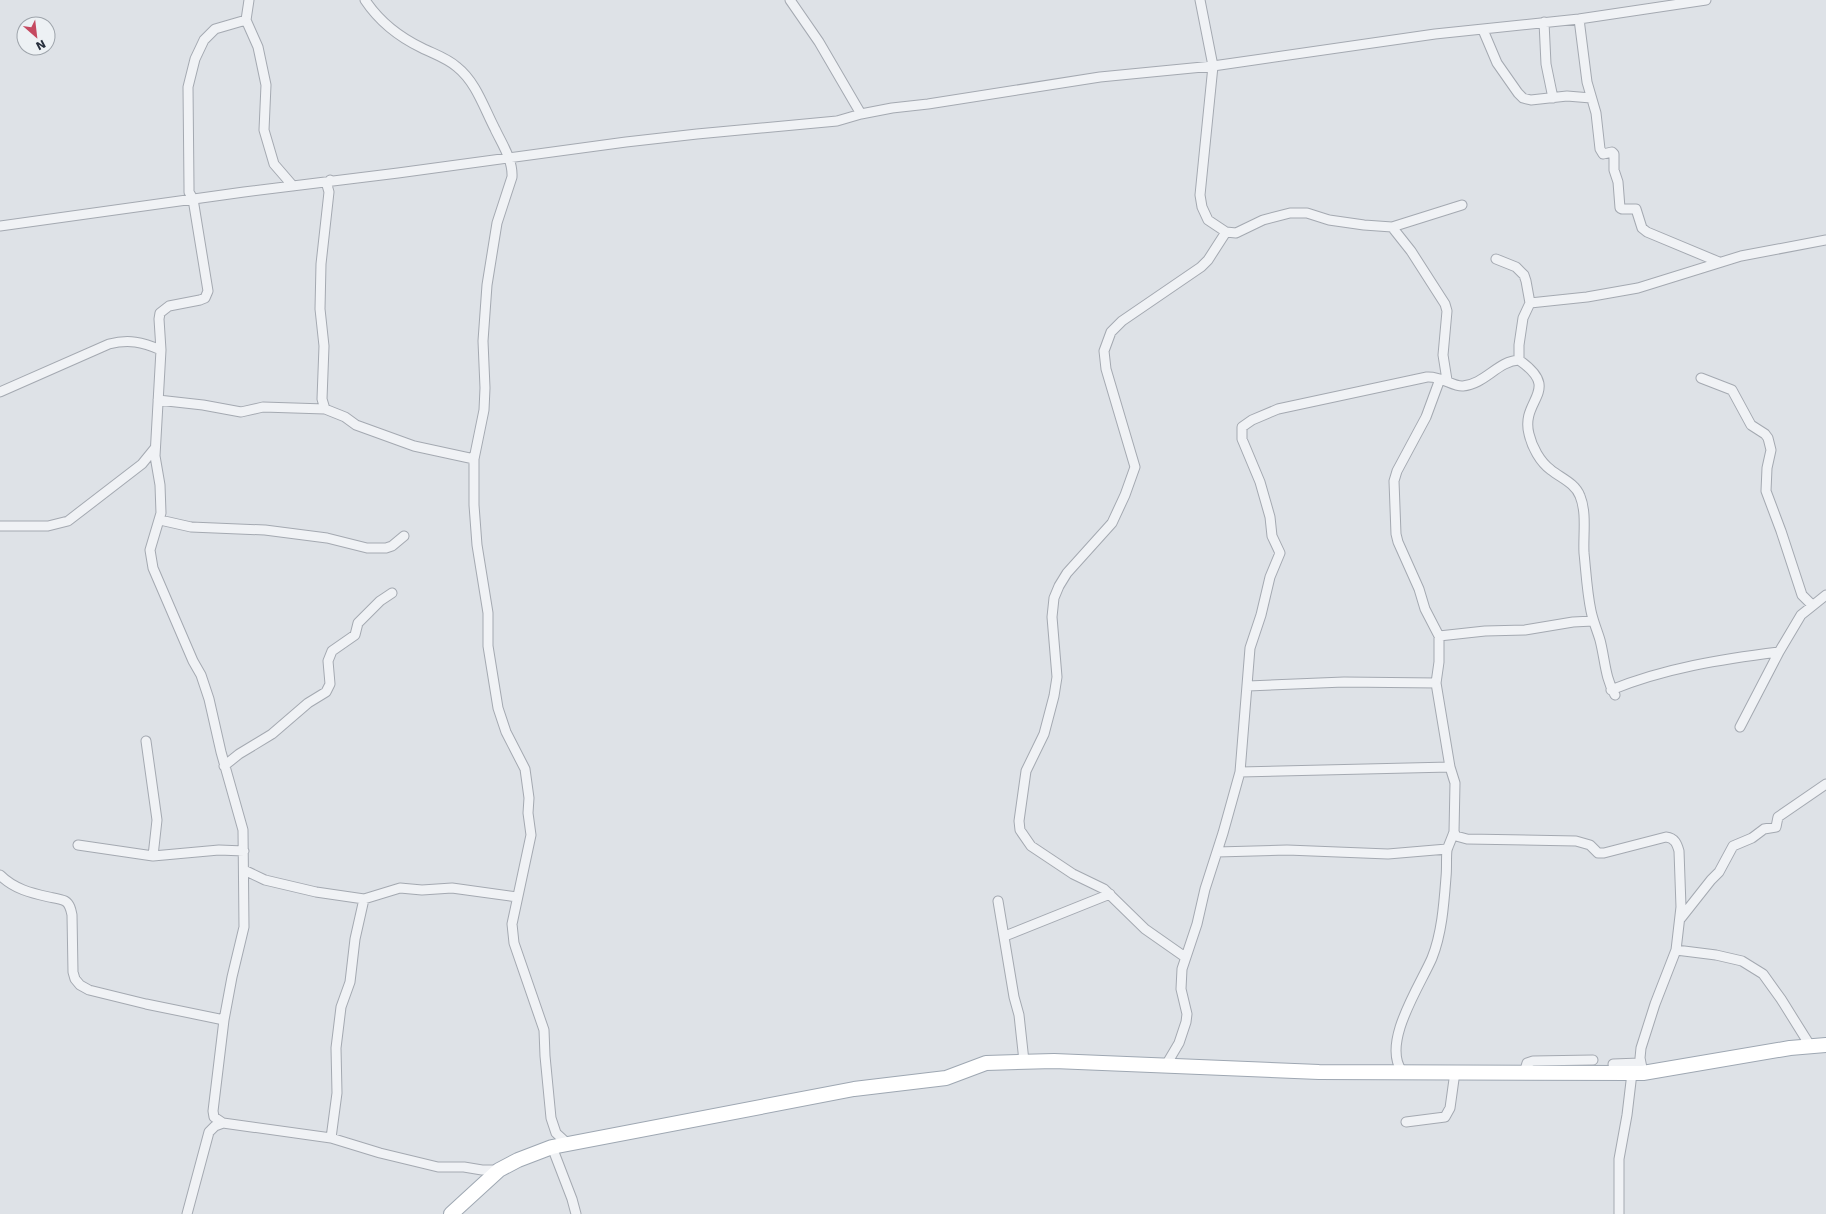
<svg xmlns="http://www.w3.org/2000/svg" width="1826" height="1214" viewBox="0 0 1826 1214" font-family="'DejaVu Sans',sans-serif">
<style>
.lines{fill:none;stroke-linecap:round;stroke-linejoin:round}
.street-casing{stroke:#a4a9b1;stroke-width:11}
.primary-casing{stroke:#9ea7b2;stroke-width:16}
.street{stroke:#f0f2f5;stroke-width:9}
.primary{stroke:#fff;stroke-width:14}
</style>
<rect width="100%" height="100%" fill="#dee2e7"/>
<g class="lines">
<defs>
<path id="street" d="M249,0L246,20L258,47L266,85L264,130L274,164L293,186
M365,0C379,21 399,37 422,48C434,54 447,58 457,67C476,82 484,108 495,129C502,144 513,160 512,177L497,223L487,285L483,341L485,388L484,410L474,459V505L477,545L488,613V646L498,708L506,732L525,769L529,798L528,813L531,835L512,924L514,943L544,1030L545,1056L551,1118L556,1133L568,1144
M790,0L819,42L861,114
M1200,0L1213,66L1200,195L1202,207L1208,220L1226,232L1236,233L1263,220L1290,213H1307L1329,220L1364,225L1392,227L1462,205
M1579,19L1587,82L1596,113L1600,149L1603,154L1612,152L1614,154V170L1618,182L1620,208L1622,209H1636L1642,228L1647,232L1719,262
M246,20L215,29L204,40L195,59L188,87L189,187V192L193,199L208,291L205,298L200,300L169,306L160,313L159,319L161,350L155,456L160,485L161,513L150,550L153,568L193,661L201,675L209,699L221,752L243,830L244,927L232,977L224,1020L213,1111L214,1117L223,1123L331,1138L380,1153L438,1167H464L482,1170H499
M1544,22L1546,64L1553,98
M1483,30L1497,63L1518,93L1523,98L1531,100L1567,96L1591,98
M330,180L327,185L329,192L321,264L320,309L324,346L322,399L325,409L345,417L356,425L414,446L474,459
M0,226L244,192L398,173L626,142L697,134L837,121L861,114L892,108L928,104L1100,77L1213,66L1435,34L1579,19L1706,0
M1392,227L1411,251L1445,304L1447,311L1443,355L1447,380
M1496,259L1516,267L1524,275L1526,281L1530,303L1523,318L1519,345V360C1563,391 1520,399 1529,434C1532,447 1540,462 1551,470C1561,478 1575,483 1580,496C1587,513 1583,535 1584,553C1586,572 1587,592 1591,611C1593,621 1597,630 1600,640C1605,659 1605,678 1615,695
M1530,303L1587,297L1638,288L1741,256L1826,240
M1701,378L1732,390L1751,425L1765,434L1768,438L1771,450L1767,468L1766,491L1781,531L1802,595L1812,605
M1440,379L1426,417L1397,471L1394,481L1396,534L1398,542L1419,589L1425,609L1439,636V662L1436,683L1450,767L1455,783L1454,832L1456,836L1467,839L1576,841L1590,845L1598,853H1604L1666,837C1675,838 1677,844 1679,851L1681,907L1676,950L1655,1004L1641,1048L1640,1058L1643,1073
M0,392L109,344C129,339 142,342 161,350
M158,400L203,405L241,412L263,407L325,409
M160,520L191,527L265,530L327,538L367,548H386L392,546L404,536
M0,526H48L68,521L142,464L155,448
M1439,636L1485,631L1525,630L1573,622L1593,621
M1248,686L1344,682L1436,683
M1611,690C1665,668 1722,659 1779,652
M1740,727L1779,652L1801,615L1826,595
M146,741L157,820L153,856
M224,766L239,754L272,734L308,703L326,692L330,684L328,661L332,651L355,635L358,623L380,601L392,593
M1240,772L1450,767
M78,845L153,856L219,850L244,851
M1217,852L1287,850L1388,854L1447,849
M244,870L265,880L316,892L364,899L400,888L422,890L452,888L517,897
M0,875C14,889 31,893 49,897C54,898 61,899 65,901C70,904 71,910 72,915L73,972L75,979L80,985L89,990L146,1004L224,1020
M998,901L1014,997L1019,1015L1024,1061
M1681,918L1711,880L1719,872L1733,846L1752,838L1764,829L1776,827L1778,817L1826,784
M1005,936L1110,894
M1676,950L1716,955L1742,961L1763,974L1781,999L1811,1047
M1185,957L1145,929L1104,889L1073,874L1031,846L1020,830L1019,821L1026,771L1044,734L1054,696L1057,677L1052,617L1054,598L1059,586L1067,573L1112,523L1125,495L1135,467L1106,369L1104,351L1111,332L1122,321L1201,267L1208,260L1226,232
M1613,1064L1640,1063
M1166,1065L1179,1043L1186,1022L1187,1014L1181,989L1182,969L1197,924L1205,889L1223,833L1240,772L1250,648L1261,615L1270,577L1280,553L1272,536L1270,517L1260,482L1242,439V427L1252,420L1278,409L1427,377C1442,376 1453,387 1463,386C1485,384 1498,361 1519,360
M1407,1072L1402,1071C1381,1043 1421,984 1432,958C1442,933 1444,903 1446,877C1447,868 1446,858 1447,850C1449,844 1452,838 1454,832
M1524,1073L1527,1063L1533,1061L1593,1060
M1406,1122L1445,1117L1450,1108L1455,1072
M331,1138L337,1093L336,1048L341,1007L350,982L355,939L364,899
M552,1147L572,1199L576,1214
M187,1214L209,1132L215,1126L223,1123
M1619,1214V1159L1627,1115L1632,1073"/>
<path id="primary" d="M451,1214L499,1170L518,1160L552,1147L854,1089L946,1078L986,1063L1054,1061L1319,1072L1632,1073H1643L1790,1048L1826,1045"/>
</defs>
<use href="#street" class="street-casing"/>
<use href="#primary" class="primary-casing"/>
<use href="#street" class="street"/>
<use href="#primary" class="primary"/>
</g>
<g transform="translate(36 36) rotate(152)"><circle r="19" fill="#edf1f4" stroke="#9ea4ab"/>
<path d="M0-3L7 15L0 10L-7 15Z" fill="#c54960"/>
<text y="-6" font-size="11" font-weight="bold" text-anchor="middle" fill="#28303d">N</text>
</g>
</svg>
